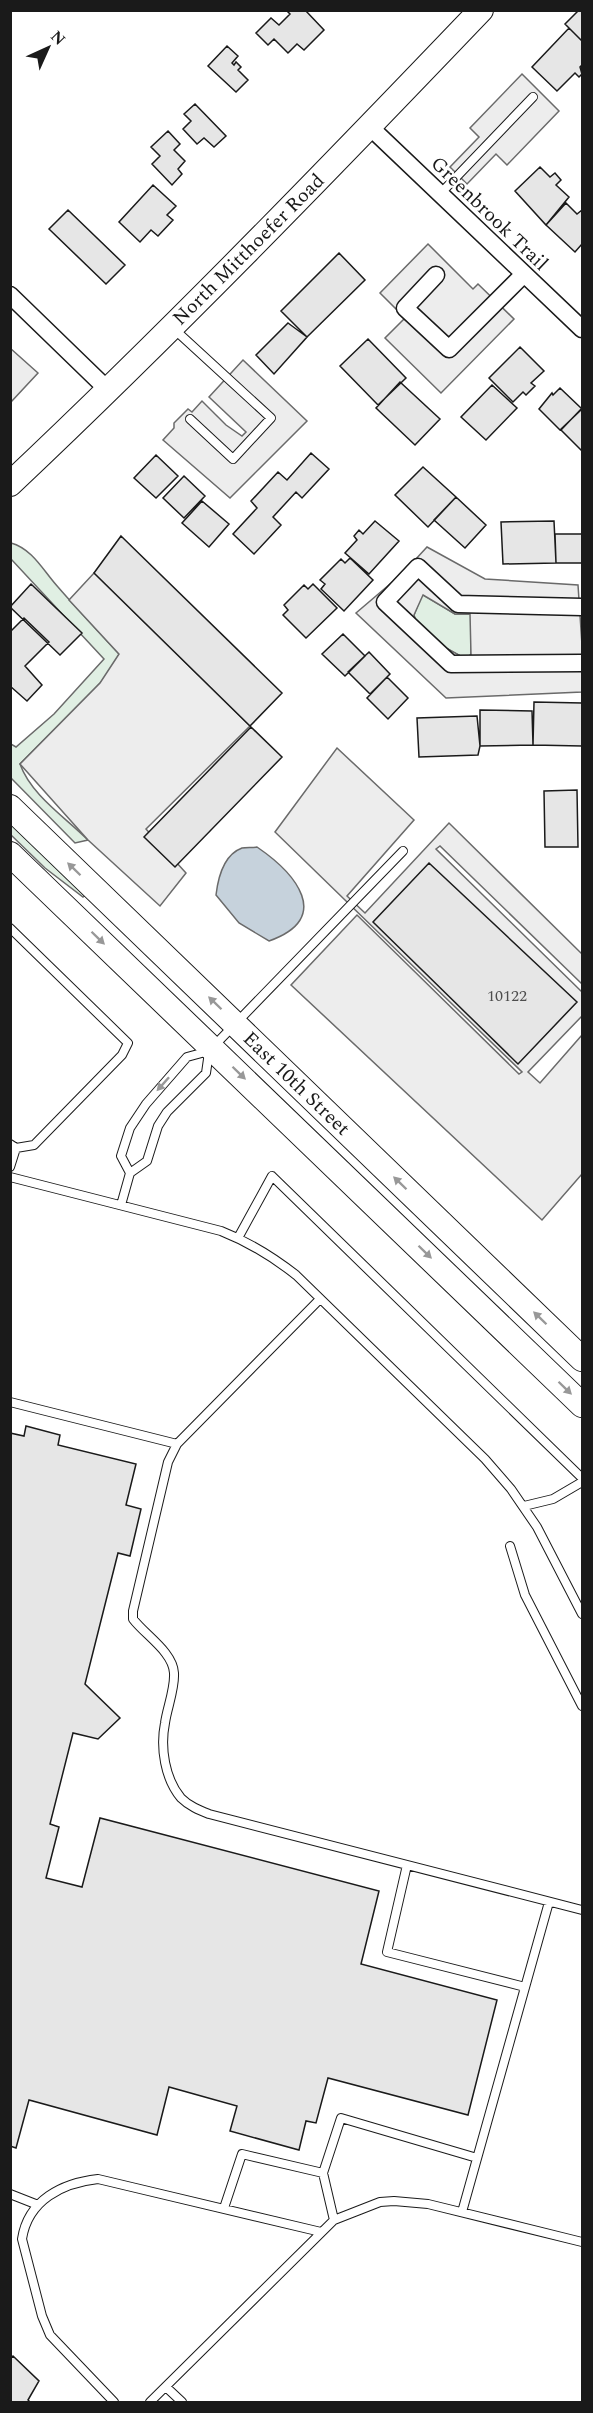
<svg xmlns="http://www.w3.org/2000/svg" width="593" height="2413" viewBox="0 0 593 2413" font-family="Spectral,serif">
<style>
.green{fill:#e0efe3;stroke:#6a6a6a;stroke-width:1.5}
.parking{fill:#ededed;stroke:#6a6a6a;stroke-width:1.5;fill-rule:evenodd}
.water{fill:#c6d2dc;stroke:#6a6a6a;stroke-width:1.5}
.building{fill:#e6e6e6;stroke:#1a1a1a;stroke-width:1.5}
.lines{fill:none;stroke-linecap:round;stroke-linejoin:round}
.lane-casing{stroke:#1a1a1a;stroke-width:10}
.street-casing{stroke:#1a1a1a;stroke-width:19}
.secondary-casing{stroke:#1a1a1a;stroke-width:26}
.lane{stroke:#fff;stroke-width:8}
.street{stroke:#fff;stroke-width:16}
.secondary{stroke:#fff;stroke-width:24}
.oneway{fill:#989898}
.labels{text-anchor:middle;stroke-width:4.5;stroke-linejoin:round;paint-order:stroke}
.number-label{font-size:16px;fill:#4d4d4d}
.street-label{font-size:20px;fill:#1a1a1a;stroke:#fff}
</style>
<rect width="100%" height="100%" fill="#fff"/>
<path class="green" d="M11,543C33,549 44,572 58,587C78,610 99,632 119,654L114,669L20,764C31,795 65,817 88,840L75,843L11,778V744L16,747L54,714L104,659L11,559Z
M422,594L455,614H471V655L464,658L418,633L414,615Z
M10,823L87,894L83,897L45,868L11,835Z"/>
<path class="parking" d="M522,74L559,111L507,165L496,154L467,184L450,167L479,137L470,128Z
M428,244L473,289L478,284L514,319L441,393L385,338L405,318L380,293Z
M10,348L38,373L11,402H10Z
M243,360L307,421L230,498L163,440L174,428V423L188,409L192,412L202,401L226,425L242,436L246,432L209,397Z
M427,547L485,579L578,585L582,645V692L446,698L356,613L403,573ZM423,595L455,614H470L471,655L464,658L419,633L414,615Z
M94,573L250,726L146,829L186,873L160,906L88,840L20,764L100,683L119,654L69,600Z
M337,748L414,820L347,896L365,913L449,823L582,954V984L440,846L436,849L582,992V1016L528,1072L540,1083L582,1035V1174L542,1220L291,985L357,915L519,1074L522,1072L275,832Z"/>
<path class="water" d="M257,847C295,873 334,918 269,941L239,923L216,895C218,878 223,855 242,848C246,847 253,848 257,847Z"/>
<path class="building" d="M286,10H305L324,30L304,50L297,44L288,53L274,39L268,45L256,33L271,18L279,25L290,14Z
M579,10H582V41L565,24Z
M569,28L582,41V65L580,67L582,74L579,77L575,73L557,91L532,67Z
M227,46L238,56L232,63L234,65L236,62L241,67L238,70L248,80L236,92L208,66Z
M195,104L226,136L214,147L204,138L197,144L183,129L191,121L184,114Z
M168,131L180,144L174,150L185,161L178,169L182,174L172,185L152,164L160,156L151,147Z
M540,167L550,177L555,173L561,180L556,185L569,197L546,225L515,191Z
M153,185L176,206L167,215L173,220L158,236L151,230L140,242L119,222Z
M566,203L577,214L582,210V244L575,252L546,225Z
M68,210L125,265L106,284L49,229Z
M339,253L365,280L307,337L281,311Z
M288,323L307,337L274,374L256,355Z
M368,339L406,378L378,405L340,366Z
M520,347L544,371L531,383L535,386L526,395L523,392L513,402L489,378Z
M400,382L440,419L415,445L376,408Z
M492,385L517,408L486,440L461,417Z
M560,388L582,409L560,430L539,409L552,393L553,395Z
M582,408V451L561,430Z
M311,453L329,469L302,498L296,492L273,517L281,525L254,554L233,534L257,508L251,501L278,472L287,480Z
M156,455L178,476L156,498L134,478Z
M423,467L456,497L428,527L395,495Z
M184,476L205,496L184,518L163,498Z
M456,497L486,525L465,548L434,520Z
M202,501L229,524L209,547L182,523Z
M375,521L399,541L369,574L345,553L357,540L354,536L359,530L363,534Z
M554,521L556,563L503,564L501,522Z
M555,534H582V563H556Z
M121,536L282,693L250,726L94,573Z
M350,558L373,580L344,611L321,589L325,584L320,580L341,559L345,563Z
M31,584L82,633L60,655L10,607Z
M313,584L337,608L306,638L283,615L288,610L284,605L304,585L308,589Z
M24,618L49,642L25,666L42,685L27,701L10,686V632Z
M343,634L365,656L345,676L322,654Z
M369,652L390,674L370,694L348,672Z
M387,677L408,698L388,719L367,698Z
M534,702L582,703V746L533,745Z
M480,710L532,711L533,745L480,746Z
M477,716L480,746L478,755L419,757L417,718Z
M251,727L282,757L175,867L144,837Z
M577,790L578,847H545L544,791Z
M429,863L577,1002L518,1064L373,922Z
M26,1426L60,1435L58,1445L136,1464L126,1505L141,1509L130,1556L118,1553L85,1684L120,1718L98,1739L73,1733L50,1824L59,1827L46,1878L82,1887L100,1818L379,1891L361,1964L497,2000L468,2115L328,2078L316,2123L306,2121L299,2150L230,2131L237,2106L169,2087L157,2135L29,2100L16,2148L10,2146V1433L24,1436Z
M13,2356L39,2381L28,2400L30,2402H10V2359Z"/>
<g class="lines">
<defs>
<path id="lane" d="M440,194L533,97
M174,329L271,418L233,459L190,419
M10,928L128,1043L122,1055L34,1145L16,1148L10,1144
M10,1167L16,1148
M130,1173L121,1156L130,1128L146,1104L187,1057L209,1051L403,851
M10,1177L221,1231C249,1242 273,1257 296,1275L485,1459L511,1489L537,1527L582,1614
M121,1205L130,1173L147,1161L158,1126L167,1112L206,1073L209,1052
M238,1238L272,1176L582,1478
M320,1299L177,1444L168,1462L133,1611V1619C145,1635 173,1652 174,1673C175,1689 167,1708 165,1723C160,1748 165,1779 181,1798C189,1806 199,1810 209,1814L582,1910
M10,1402L177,1444
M524,1506L553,1499L582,1482
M510,1546L525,1595L582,1706
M407,1865L387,1952L525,1987
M323,2173L341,2118L477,2158
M10,2194L38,2205
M224,2208L242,2154L323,2173L334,2220
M462,2212L549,1902
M166,2387L182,2402
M114,2402L50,2335L42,2316L22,2239C28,2200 62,2183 98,2179L321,2232
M150,2402L334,2220L380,2202L394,2201L428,2204L582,2242"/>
<path id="street" d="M370,127L582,329
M436,275L405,308L449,349L524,274
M10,295L108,390
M582,607L458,604L418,567L385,602L451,664L582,663"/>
<path id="secondary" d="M10,484C172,331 327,171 481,10
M10,807L582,1359
M10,854L582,1405"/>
</defs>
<use href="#lane" class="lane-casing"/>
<use href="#street" class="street-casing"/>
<use href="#secondary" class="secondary-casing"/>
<use href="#lane" class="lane"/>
<use href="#street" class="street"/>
<use href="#secondary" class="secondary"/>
</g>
<defs><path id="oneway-solid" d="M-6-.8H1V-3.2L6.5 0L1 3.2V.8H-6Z" transform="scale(1.5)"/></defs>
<g class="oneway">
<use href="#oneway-solid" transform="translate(74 869) rotate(-136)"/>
<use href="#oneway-solid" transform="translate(98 938) rotate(44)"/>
<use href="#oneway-solid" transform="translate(215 1003) rotate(-136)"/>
<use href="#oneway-solid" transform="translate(239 1073) rotate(44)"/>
<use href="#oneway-solid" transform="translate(163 1084) rotate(132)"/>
<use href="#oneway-solid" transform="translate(400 1183) rotate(-136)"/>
<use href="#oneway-solid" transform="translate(425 1252) rotate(44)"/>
<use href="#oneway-solid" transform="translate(540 1318) rotate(-136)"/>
<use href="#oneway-solid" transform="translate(565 1388) rotate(44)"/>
</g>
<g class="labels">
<g class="number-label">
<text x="507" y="1001">10122</text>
</g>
<g class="street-label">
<text transform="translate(490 213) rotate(44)" y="7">Greenbrook Trail</text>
<text transform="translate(248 249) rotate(-45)" y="7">North Mitthoefer Road</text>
<text transform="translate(297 1083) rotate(44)" y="7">East 10th Street</text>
</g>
</g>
<rect width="593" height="2413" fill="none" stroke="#1a1a1a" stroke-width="24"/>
<g transform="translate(48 48) rotate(45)" stroke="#ffffff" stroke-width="4.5" paint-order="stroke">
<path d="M0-4.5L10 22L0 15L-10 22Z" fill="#1a1a1a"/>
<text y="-9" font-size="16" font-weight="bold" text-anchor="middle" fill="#1a1a1a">N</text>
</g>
</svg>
